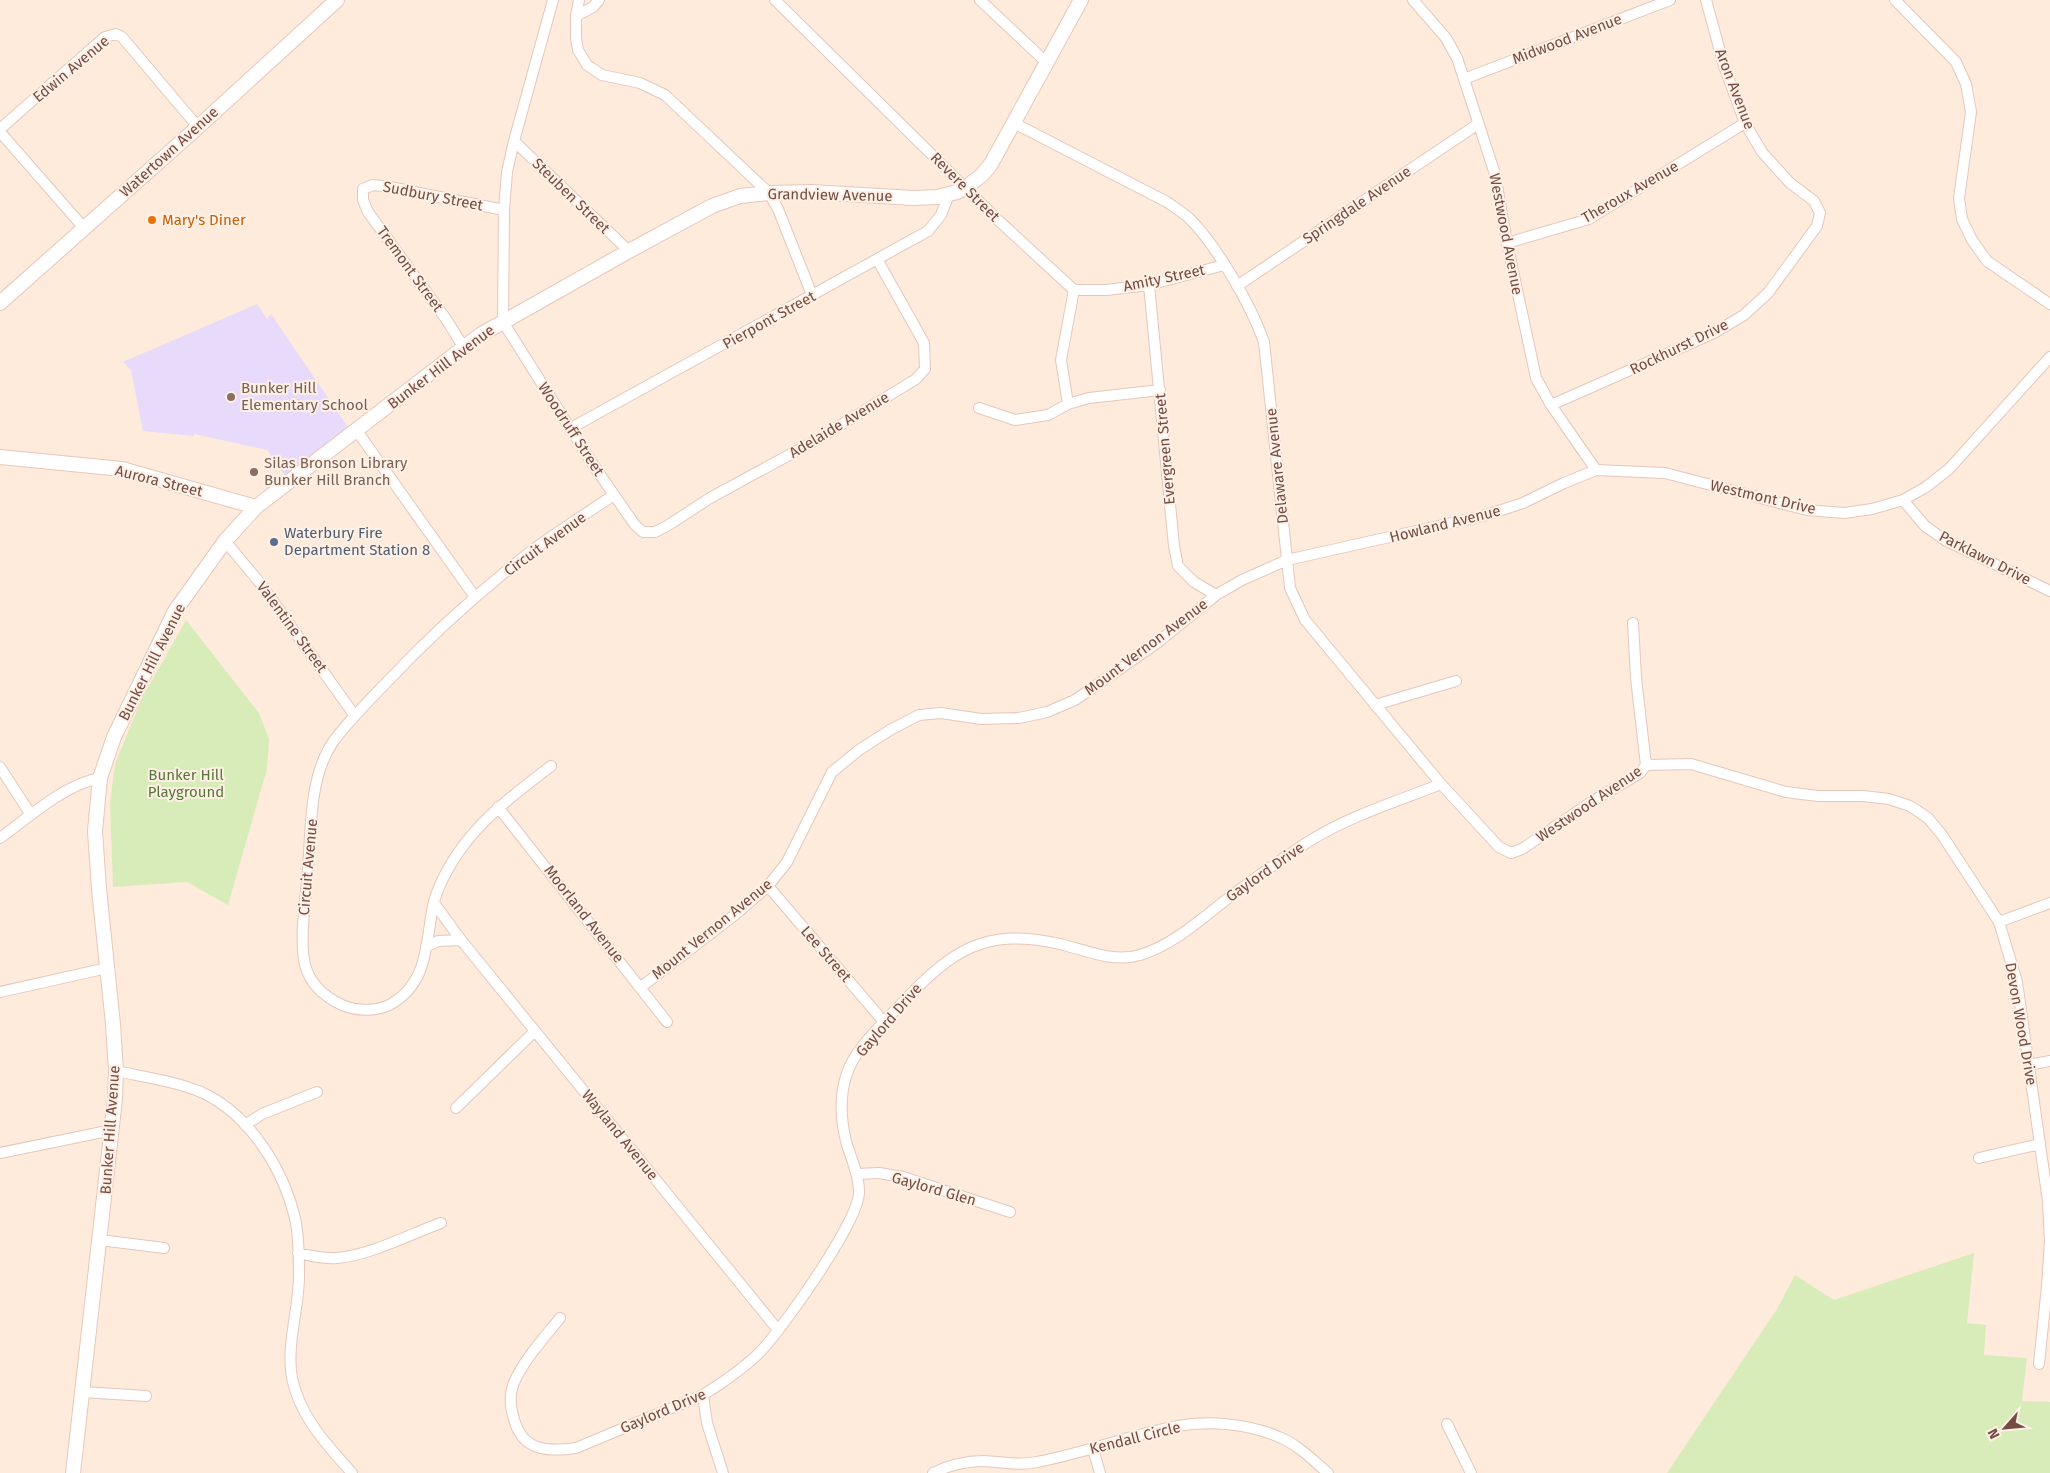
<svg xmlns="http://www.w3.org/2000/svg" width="2050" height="1473" viewBox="0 0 2050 1473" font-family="'Fira Sans',sans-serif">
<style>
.education{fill:#e8dafa}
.green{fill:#d8ecba}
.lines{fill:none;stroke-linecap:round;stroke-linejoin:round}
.minor-casing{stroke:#e4c7bb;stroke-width:12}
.secondary-casing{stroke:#eac6b8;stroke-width:16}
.minor{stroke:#fff;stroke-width:10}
.secondary{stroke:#fff;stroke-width:14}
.food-dot{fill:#e8710a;stroke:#fff0e5;stroke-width:2}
.education-dot{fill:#8d6e63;stroke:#fff0e5;stroke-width:2}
.service-dot{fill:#5c6f8a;stroke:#fff0e5;stroke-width:2}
.labels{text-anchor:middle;stroke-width:4;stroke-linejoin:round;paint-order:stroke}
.street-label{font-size:15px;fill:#754c44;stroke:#fff0e5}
.food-label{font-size:15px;fill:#c56008;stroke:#fff0e5;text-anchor:start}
.education-label{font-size:15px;fill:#785e54;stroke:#fff0e5;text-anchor:start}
.service-label{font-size:15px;fill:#4e5e75;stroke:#fff0e5;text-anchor:start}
.park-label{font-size:15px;fill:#567738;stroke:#fff0e5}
</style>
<rect width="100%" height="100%" fill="#feebdc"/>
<path class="education" d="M257,304L267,319L271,314L348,427L285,476L267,450L194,434V436L143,431L131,370L123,362Z"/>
<path class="green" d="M186,620L259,713L269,739L267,769L228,905L187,882L113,887L110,803L115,764L142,698Z
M1974,1253L1967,1323L1986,1325L1984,1355L2027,1358L2022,1401L2050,1402V1473H1667L1777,1309L1795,1275L1834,1300Z"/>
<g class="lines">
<defs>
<path id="minor" d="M553,0L514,141L507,172L504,210L503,322L592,463L635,525L643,532H655L667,526L710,498L813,442L916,379L925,369L924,343L877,259
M579,0L576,16V38L578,50L587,65L602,75L640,83L665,95L769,193L778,209L812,295
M775,0L998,220L1074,290L1061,360L1068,404
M980,0L1046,62
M1413,0L1446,38L1457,58L1464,79L1495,174L1507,243L1536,378L1551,405L1596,470
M1895,0L1956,62L1966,84L1971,112L1959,198L1962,219L1972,240L1987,261L2050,304
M576,16L593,7L599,0
M1464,79L1670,0
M1014,123L1167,202C1174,207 1182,212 1189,218C1217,246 1251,305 1264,342L1290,588L1305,620L1441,784L1499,847L1511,853L1522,849L1593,801L1640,773L1646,765L1636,678L1633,623
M0,129L105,37L116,34L122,37L198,127
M0,132L84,228
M514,141L629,251
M1507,243L1589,219L1745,123
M1149,285L1174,546L1178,566L1194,582L1216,595
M1237,286L1478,124
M1074,290H1106L1149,285L1224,265
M464,348L446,319L368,212L363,200V189L373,185L390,187L504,210
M1551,405L1714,333L1744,315L1768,293L1817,226L1820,213L1814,201L1790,183L1762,152L1745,123L1724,66L1706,0
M979,408L1015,420L1048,415L1068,404L1089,398L1160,390
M571,428L928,231L941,215L949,194
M357,431L475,597
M1903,500L1925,526L1945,540L2050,591
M225,541L260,583L355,716
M1375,705L1456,681
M1646,765L1691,764L1786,792L1818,796H1863L1889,799L1910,806L1928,818L1942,835L1999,922L2017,982L2048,1201L2050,1242L2047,1286L2039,1364
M551,766C516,793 480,819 456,856C447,870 438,886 434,902C425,940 430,982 391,1004C377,1012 356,1011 342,1005C325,997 310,984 305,965C299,939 306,897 308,869C310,843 310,815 315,789C318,773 324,755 333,742C348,721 367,703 384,685C430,636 481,590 534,549C560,530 587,513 614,495
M0,767L31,815
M498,807L667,1022
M0,838C29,817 65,784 100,778
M768,886L884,1022
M434,903L461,940L778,1330
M1999,922L2050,903
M426,947L438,941L461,940
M641,987L736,914L768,886L787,862L832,772L859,750L890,730L919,715L941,713L981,719L1019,718L1047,712L1075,700L1157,643L1216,595L1242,580L1287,560L1483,516L1523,503L1564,483L1596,470L1665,473L1807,510L1844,513L1872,509L1903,500L1926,487L1949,469L2050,357
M0,992L107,968
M2029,1065L2050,1061
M116,1071C144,1077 174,1081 201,1092C250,1114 285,1171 296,1223C299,1240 299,1259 299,1276C299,1308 286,1346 292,1378C300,1417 327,1445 352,1473
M456,1108L535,1031
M245,1125L262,1114L317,1092
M0,1153L112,1130
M1979,1158L2040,1144
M857,1174L879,1173L903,1177L1010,1212
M100,1240L164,1248
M298,1253C311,1256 323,1259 337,1258C371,1255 408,1235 441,1223
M560,1318C544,1338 522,1362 513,1385C509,1397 510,1407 514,1419C522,1451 548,1452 576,1448L703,1395C722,1383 743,1369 759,1353C781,1331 860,1220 859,1192C859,1176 852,1160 847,1145C838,1111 839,1075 862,1047C874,1031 889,1017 902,1003C952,950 985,927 1060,944C1085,950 1113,963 1140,955C1173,945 1200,920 1227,899C1254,879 1283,858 1311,840C1352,815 1398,801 1441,784
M82,1392L146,1396
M703,1395L707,1423L723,1473
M1447,1424L1471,1473
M1093,1449L1100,1473
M933,1473C949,1465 966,1461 984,1461C1002,1462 1019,1466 1037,1462C1085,1453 1130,1435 1178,1426C1209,1420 1249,1424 1279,1437C1297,1444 1313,1460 1328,1473"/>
<path id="secondary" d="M0,303L198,127L337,0
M0,457L122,469L256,507
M73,1473L115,1099L116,1071L113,1024L99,889L95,831L100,778L114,737L175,611L225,541L256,507L480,335L629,251L712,206L740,196L769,193L811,192L914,198L937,197L957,192L969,185L982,175L991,164L1081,0"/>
</defs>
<use href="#minor" class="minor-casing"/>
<use href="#secondary" class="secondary-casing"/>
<use href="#minor" class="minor"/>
<use href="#secondary" class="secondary"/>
</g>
<circle class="food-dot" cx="152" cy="220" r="5"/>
<g class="education-dot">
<circle cx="231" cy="397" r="5"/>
<circle cx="254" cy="472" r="5"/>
</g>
<circle class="service-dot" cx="274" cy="542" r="5"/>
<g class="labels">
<g class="street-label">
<text transform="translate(1567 39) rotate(-21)" y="5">Midwood Avenue</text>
<text transform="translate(71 69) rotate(-40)" y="5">Edwin Avenue</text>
<text transform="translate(1735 89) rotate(69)" y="5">Aron Avenue</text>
<text transform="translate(169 152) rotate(-42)" y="5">Watertown Avenue</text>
<text transform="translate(965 187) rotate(45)" y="5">Revere Street</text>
<text transform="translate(1630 192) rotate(-30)" y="5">Theroux Avenue</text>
<text transform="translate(830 195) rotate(1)" y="5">Grandview Avenue</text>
<text transform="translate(433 196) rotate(11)" y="5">Sudbury Street</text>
<text transform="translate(571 196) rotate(44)" y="5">Steuben Street</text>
<text transform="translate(1357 205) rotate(-34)" y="5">Springdale Avenue</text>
<text transform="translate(1506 234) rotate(79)" y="5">Westwood Avenue</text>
<text transform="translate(410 269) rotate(54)" y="5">Tremont Street</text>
<text transform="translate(1164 278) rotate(-12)" y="5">Amity Street</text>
<text transform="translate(769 320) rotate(-29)" y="5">Pierpont Street</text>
<text transform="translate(1679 347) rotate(-26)" y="5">Rockhurst Drive</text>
<text transform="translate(441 367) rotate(-37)" y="5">Bunker Hill Avenue</text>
<text transform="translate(839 425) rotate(-31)" y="5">Adelaide Avenue</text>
<text transform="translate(571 429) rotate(57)" y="5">Woodruff Street</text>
<text transform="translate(1165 449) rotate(-95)" y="5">Evergreen Street</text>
<text transform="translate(1277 466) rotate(-96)" y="5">Delaware Avenue</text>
<text transform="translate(159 481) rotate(14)" y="5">Aurora Street</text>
<text transform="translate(1763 497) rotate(13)" y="5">Westmont Drive</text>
<text transform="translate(1445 524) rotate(-14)" y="5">Howland Avenue</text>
<text transform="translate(545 544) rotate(-36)" y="5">Circuit Avenue</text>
<text transform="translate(1985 558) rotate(27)" y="5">Parklawn Drive</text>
<text transform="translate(292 627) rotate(54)" y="5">Valentine Street</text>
<text transform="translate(1146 647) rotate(-37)" y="5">Mount Vernon Avenue</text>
<text transform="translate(152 662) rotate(-63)" y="5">Bunker Hill Avenue</text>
<text transform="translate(1589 804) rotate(-34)" y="5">Westwood Avenue</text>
<text transform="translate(308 867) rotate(-85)" y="5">Circuit Avenue</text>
<text transform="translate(1265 872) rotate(-35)" y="5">Gaylord Drive</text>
<text transform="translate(584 914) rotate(52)" y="5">Moorland Avenue</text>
<text transform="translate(712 929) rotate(-39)" y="5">Mount Vernon Avenue</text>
<text transform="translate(826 954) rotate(49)" y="5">Lee Street</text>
<text transform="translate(889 1020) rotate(-49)" y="5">Gaylord Drive</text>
<text transform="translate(2021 1024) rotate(80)" y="5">Devon Wood Drive</text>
<text transform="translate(110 1130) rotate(-86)" y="5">Bunker Hill Avenue</text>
<text transform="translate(620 1135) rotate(51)" y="5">Wayland Avenue</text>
<text transform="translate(934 1189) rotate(16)" y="5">Gaylord Glen</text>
<text transform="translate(663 1411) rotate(-23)" y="5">Gaylord Drive</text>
<text transform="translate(1135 1438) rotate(-14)" y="5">Kendall Circle</text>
</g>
<g class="food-label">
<text x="162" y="225">Mary's Diner</text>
</g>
<g class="education-label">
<text x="241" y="393">Bunker Hill<tspan x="241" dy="17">Elementary School</tspan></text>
<text x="264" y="468">Silas Bronson Library<tspan x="264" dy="17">Bunker Hill Branch</tspan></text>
</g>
<g class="service-label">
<text x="284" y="538">Waterbury Fire<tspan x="284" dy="17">Department Station 8</tspan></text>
</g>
<g class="park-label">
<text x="186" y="780">Bunker Hill<tspan x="186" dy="17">Playground</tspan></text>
</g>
</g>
<g transform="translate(2005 1428) rotate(243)" stroke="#fff0e5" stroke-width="4" paint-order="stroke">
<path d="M0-4L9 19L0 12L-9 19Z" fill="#754c44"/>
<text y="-8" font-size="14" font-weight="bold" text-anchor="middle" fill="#754c44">N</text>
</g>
</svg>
